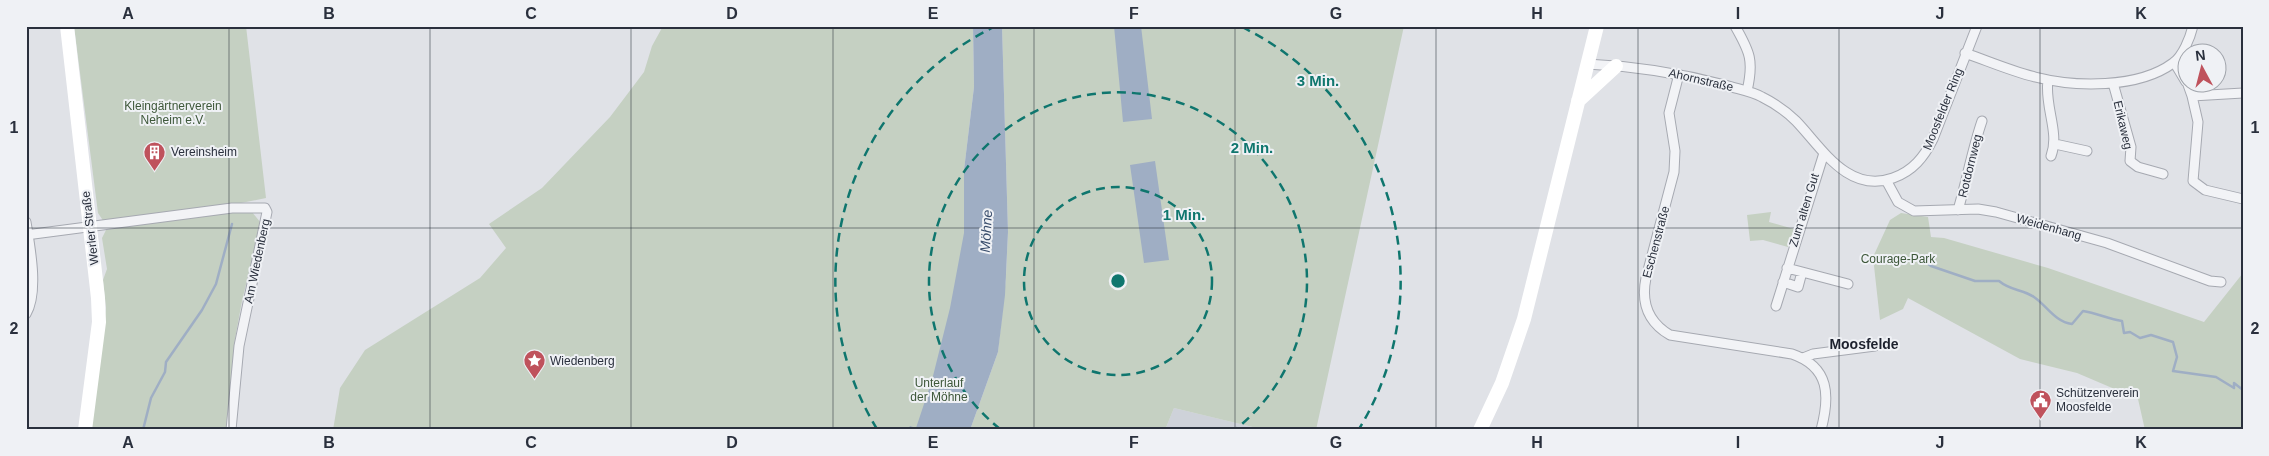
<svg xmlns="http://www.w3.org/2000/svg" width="2269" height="456" viewBox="0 0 2269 456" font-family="Arial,sans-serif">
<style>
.built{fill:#ced2d9}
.green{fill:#c5d0c2}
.water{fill:#9faec4}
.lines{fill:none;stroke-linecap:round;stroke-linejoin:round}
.stream{stroke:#9faec4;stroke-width:2.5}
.minor-casing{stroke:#a6a9b1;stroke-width:11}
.minor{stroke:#f2f3f6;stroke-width:9}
.secondary{stroke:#fff;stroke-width:14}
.grid{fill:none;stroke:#2a303d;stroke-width:1;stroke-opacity:0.55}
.ring{fill:none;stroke:#0f766e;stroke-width:2.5;stroke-dasharray:9 6}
.labels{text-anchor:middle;stroke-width:4;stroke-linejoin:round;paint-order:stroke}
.street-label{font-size:12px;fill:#2a303d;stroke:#eff1f5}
.park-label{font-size:12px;fill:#3d5739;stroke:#eff1f5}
.poi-label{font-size:12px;fill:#2a303d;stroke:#eff1f5;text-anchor:start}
.water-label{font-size:14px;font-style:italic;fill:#394d6c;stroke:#eff1f5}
.neighbourhood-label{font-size:14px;font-weight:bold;fill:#1d212e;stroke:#eff1f5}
.centre{fill:#0f766e;stroke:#eff1f5;stroke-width:2.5}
.ring-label{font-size:15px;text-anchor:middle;font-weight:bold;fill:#0f766e;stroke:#eff1f5;stroke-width:4;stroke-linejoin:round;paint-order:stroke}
.neatline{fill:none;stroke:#2a303d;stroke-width:2}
.grid-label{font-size:16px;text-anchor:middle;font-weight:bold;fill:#2a303d}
</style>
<rect width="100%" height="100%" fill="#e0e2e7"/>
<path class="built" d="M1174,408L1265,430H1165Z"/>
<path class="green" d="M74,26H246L266,198L211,209L104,222L98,213Z
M663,26H973L974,87L964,170L1006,275L1008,232L1002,26H1404L1316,430H1265L1174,408L1165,430H970L998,352L1006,277L967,430H333L340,388L365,350L480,278L506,248L489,224L542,188L610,117L644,72L652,46Z
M239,211L252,212L261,223L242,301L235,339L226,430H91L106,308L103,280L107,269L102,238L107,228Z
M1771,212L1769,222L1794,229L1788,247L1763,240L1750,241L1747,215Z
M1901,213L1928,217L1931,237L1944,238L2048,268L2204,322L2243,273V430H2145L2138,399L2077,373L2020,359L1908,298L1903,309L1880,320L1873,257L1890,220Z"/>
<path class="water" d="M973,26H1002L1008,232L1005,295L998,352L970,430H907L910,426L916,428L932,380L950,308L964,233V170L974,87Z
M1114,26H1141L1152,119L1123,122Z
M1155,161L1169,260L1144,263L1130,165Z"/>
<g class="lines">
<path class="stream" d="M1924,261L1931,266L1975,281H1999C2011,291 2022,289 2034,297C2046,305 2055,322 2072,324L2083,311C2097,313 2108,319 2122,321L2124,333L2130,332L2140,338L2151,335L2173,342L2177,357L2173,371L2216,377L2234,388V383L2243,390
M143,430L151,398L165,372L166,362L202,310L216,284L232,224"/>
<defs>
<path id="minor" d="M1735,26C1750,52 1754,61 1747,91
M1965,53C1988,61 2011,71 2035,77C2074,87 2138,89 2173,63C2183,56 2190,38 2193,26
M2174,62L2186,82
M1587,64C1634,66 1679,73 1725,85C1737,89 1751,91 1762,97C1774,103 1786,111 1796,121C1822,148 1848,194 1893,178C1913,171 1924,157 1933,139L1977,26
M1679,74L1669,113L1675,151L1674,172L1646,278C1641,302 1648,322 1670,335L1792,354C1830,367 1830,396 1821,430
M2048,80C2044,106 2060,132 2051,156
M2187,82L2192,96L2198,122L2193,181L2205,190L2243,199
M2113,83L2131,147L2130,161L2138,167L2163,174
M2192,96L2243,93
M2055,144L2087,151
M1886,180L1898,202L1914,211L1978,209L1996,212L2107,243L2210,281L2221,282
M1958,210C1967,180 1972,150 1982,121
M26,222C30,247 39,292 26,314
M26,235L232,208H265L267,212L239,346L231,430
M1787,268L1848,284
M1783,282L1798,287L1802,272
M1776,306L1824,153
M1803,358L1813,354L1875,346"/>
</defs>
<use href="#minor" class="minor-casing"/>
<use href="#minor" class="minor"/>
<path class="secondary" d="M67,26L98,298L99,322L85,430
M1578,101L1616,66
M1480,430L1502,383L1524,319L1597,26"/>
</g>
<path class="grid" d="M229,26V430M430,26V430M631,26V430M833,26V430M1034,26V430M1235,26V430M1436,26V430M1638,26V430M1839,26V430M2040,26V430M26,228H2243"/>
<g class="ring">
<circle cx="1118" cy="281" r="94"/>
<path d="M1000 429A189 189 0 1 1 1236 429"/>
<path d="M877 429A283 283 0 0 1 994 27M1242 27A283 283 0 0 1 1359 429"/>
</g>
<defs>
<symbol id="building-pin" viewBox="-11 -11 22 30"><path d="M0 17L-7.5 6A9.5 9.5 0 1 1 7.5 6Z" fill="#bf525c" stroke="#eff1f5"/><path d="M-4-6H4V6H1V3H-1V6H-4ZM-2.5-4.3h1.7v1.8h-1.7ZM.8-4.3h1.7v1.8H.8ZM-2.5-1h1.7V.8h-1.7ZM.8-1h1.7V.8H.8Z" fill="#fff"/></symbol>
<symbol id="sight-pin" viewBox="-11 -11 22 30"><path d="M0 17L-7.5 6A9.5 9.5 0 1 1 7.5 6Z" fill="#bf525c" stroke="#eff1f5"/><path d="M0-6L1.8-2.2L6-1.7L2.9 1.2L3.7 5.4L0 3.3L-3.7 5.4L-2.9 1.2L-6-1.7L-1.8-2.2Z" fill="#fff"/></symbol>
<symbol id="civic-pin" viewBox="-11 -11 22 30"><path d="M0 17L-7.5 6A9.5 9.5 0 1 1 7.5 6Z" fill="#bf525c" stroke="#eff1f5"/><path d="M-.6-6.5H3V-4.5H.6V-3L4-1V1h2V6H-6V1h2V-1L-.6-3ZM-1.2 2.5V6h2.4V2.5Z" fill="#fff"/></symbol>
</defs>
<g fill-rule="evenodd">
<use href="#building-pin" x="142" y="140" width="25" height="34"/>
<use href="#sight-pin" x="522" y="348" width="25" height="34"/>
<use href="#civic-pin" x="2028" y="388" width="25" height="34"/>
</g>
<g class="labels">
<g class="street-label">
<text transform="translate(1701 80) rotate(13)" y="4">Ahornstraße</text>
<text transform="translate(1943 109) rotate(-68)" y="4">Moosfelder Ring</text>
<text transform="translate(2123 125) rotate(77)" y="4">Erikaweg</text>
<text transform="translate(1970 166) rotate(-76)" y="4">Rotdornweg</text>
<text transform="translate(1804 210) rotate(-73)" y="4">Zum alten Gut</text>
<text transform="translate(2049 227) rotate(16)" y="4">Weidenhang</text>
<text transform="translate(90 228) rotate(-97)" y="4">Werler Straße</text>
<text transform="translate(1656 242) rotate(-75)" y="4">Eschenstraße</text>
<text transform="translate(257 261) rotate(-78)" y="4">Am Wiedenberg</text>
</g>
<g class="park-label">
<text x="173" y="110">Kleingärtnerverein<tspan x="173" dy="14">Neheim e.V.</tspan></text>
<text x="1898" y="263">Courage-Park</text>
<text x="939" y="387">Unterlauf<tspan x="939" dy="14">der Möhne</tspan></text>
</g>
<g class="poi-label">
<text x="171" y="156">Vereinsheim</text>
<text x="550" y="365">Wiedenberg</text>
<text x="2056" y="397">Schützenverein<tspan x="2056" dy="14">Moosfelde</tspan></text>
</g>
<g class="water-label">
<text transform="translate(986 231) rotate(-87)" y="5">Möhne</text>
</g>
<g class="neighbourhood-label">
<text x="1864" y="349">Moosfelde</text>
</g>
</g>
<circle cx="1118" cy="281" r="8" class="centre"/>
<g class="ring-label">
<text x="1318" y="86">3 Min.</text>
<text x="1252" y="153">2 Min.</text>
<text x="1184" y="220">1 Min.</text>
</g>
<rect width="2269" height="456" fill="none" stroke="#eff1f5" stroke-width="55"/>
<g transform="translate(2202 68) rotate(353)"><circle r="24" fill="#eff1f5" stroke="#a0a4ab"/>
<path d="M0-4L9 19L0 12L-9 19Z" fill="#bf525c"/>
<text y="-8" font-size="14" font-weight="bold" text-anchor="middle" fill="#2a303d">N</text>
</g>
<rect x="28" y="28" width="2214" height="400" class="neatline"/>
<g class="grid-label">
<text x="128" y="19">A</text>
<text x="329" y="19">B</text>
<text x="531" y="19">C</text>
<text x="732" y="19">D</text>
<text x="933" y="19">E</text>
<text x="1134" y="19">F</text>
<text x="1336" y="19">G</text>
<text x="1537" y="19">H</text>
<text x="1738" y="19">I</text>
<text x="1940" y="19">J</text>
<text x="2141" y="19">K</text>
<text x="14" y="133">1</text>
<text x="2255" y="133">1</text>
<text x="14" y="334">2</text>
<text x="2255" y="334">2</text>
<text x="128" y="448">A</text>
<text x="329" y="448">B</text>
<text x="531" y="448">C</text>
<text x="732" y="448">D</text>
<text x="933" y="448">E</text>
<text x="1134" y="448">F</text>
<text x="1336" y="448">G</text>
<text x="1537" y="448">H</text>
<text x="1738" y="448">I</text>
<text x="1940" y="448">J</text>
<text x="2141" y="448">K</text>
</g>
</svg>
